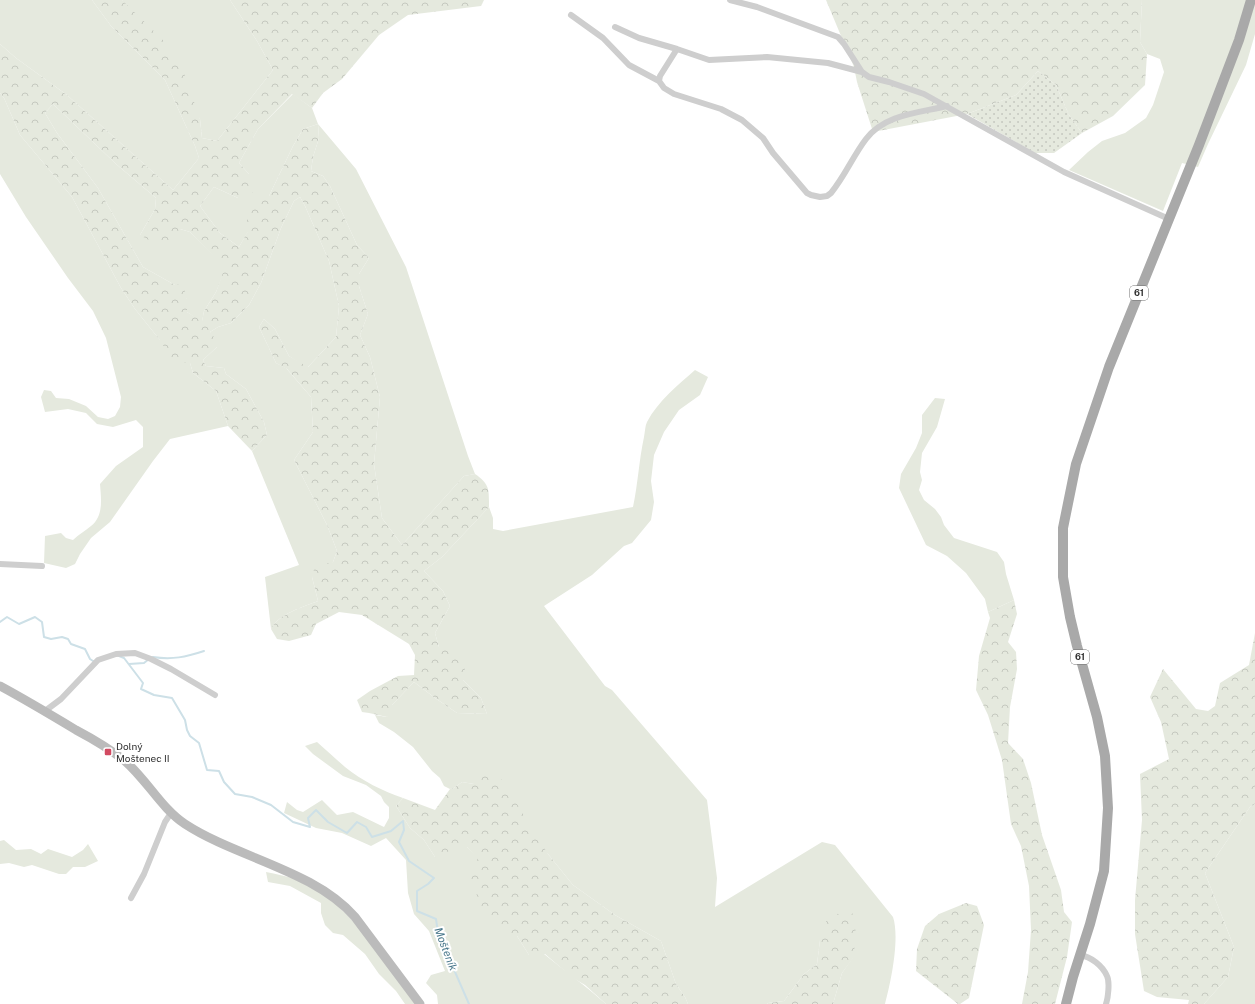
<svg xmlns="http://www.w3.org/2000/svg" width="1255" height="1004" viewBox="0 0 1255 1004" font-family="'Public Sans',sans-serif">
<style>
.grass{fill:#e5e9de}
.forest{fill:url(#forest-crowns);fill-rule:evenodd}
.garden{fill:url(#garden-dots)}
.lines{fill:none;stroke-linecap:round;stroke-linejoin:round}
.stream{stroke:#cde0e7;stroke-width:2}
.street{stroke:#cecece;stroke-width:6}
.secondary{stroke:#bbb;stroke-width:9}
.primary{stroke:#a9a9a9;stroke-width:10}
.poi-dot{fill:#d24a61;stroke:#fff;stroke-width:1.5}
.labels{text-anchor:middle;stroke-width:4;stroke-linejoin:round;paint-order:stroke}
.shield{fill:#fff;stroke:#6f6f6f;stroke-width:1}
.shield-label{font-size:9px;font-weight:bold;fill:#313131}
.poi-label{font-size:10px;fill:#313131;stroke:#fff;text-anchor:start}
.water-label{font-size:11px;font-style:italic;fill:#48778b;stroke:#fff}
</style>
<defs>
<pattern id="forest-crowns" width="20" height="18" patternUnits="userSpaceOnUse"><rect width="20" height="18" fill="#e5e9de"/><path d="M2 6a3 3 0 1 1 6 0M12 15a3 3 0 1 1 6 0" fill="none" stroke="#c5c8bf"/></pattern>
<pattern id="garden-dots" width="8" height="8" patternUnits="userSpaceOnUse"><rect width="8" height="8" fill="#e5e9de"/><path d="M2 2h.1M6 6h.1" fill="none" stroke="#c5c8bf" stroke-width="1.8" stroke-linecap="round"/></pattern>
</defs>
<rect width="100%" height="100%" fill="#fff"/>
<path class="grass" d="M0,0H92L111,26L165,80L195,146L199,158L173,190L67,95L16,58L0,44Z
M122,0H230L257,41L273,70L217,141L202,138L200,119Z
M1142,0H1255V34L1246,65L1208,144L1198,167L1182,163L1163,211L1069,170L1088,152L1102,141L1125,133L1146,118L1153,105L1164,72L1160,59L1147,54L1140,42Z
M0,93L4,98L20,135L72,197L121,288L135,309L159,339L190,363L193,373L216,391L228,426L170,439L153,461L110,522L91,538L80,554L75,564L66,568L44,563L45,536L61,533L66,538L73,540C79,534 85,531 91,526C104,516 101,498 100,484L116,466L143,447V427L136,420L113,427L97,424L86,413L68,409L45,412L41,397L44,390L51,391L56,398L69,399L86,406L98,417L108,419L115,416L120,407L121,397L106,338L93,311L68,278L26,217L0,174Z
M293,94L312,108L318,124L356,169L406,267L468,456L475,474L464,476L402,545L382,518L374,464L380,397L370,357L360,335L368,314L359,286V274L369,258L357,245L330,186L323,176L311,171L313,157L319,138L318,124L303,129L293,146L269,196L239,247L220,233L200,206L214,187L238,198L249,174L239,163L258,129Z
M53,104L116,164L156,198L155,209L140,235L180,229L190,232L226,267L216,292L204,311L202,322L187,312V299L175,285L143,267L98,188L57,133L45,113Z
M300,197L305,206L329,261L339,306L336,337L307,368L289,356L275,329L264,319L259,327L276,363L286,368L311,397L313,432L294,460L327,525L337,551L333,562L312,577L318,601C303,607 278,614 271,629L265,577L299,565L252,451L267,435L264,422L246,389L226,374L224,368L206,366L203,360L217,347L210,332L218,327L231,323L249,305L261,283L281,228L294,201Z
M695,370L708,377L700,395L679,410L664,432L654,455L651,481L654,502L651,520L632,543L624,546L592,575L544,606L605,686L612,690L707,800L717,878L715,907L822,842L835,845L893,917C900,938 891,982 885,1004H833L842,973L854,956L820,940L817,964L804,974L784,1001L768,1003L767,1004H688L685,997L676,984L661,941L615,915L573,885L548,854L474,784L462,782L454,788L450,789L444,786L440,778L432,771L413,747L394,732L379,723L375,715L387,717L392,705L414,682L435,698L457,713L487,714L481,698L463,680L439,647L435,633L450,606L443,591L424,571L442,557L489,507L493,518V529L503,531L633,507C638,483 639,460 644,437C645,432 645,426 647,422C658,401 678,385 695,370Z
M935,398L945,399L937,427L922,453L920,472L922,480L919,490L924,500L935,509L941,517L944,525L954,538L997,552L1004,562L1006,574L1014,600L988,612L985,599L966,573L947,556L926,545L899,488L901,474L916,448L922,433V415Z
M317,742C327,751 336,759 345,767C362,781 383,791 403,798L396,806L410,828L424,840L435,857L447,847H467L479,858L517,936L529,955L544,954C565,971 586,986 606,1004H438L437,995L426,983L431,975L445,971L429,931L414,914L408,893L406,860L386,838L371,846L342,833L316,828L284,813L287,802L297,810L303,812L322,800L337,815L353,812L384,827L389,818V807L384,802L381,796L366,785L343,776L313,754L305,746Z
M1255,804V1004H1204L1228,977L1234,947L1205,873L1250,807Z
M4,840L16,850L31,849L41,854L48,849L72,857L83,850L88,844L98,861L85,867H73L66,874H59L32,865L24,867L9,863L0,864V841Z
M266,872C276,874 286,876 296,879C344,895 386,964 416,1004H405L396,991L379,974L365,954L343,935L333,933L325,925L321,913V903L290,886L268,882Z"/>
<path class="forest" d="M92,0H122L164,41L182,67L200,119L202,138L217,141L273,70L257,41L230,0H484L481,6L408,15L379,35L342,79L323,93L312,108L292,94L258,129L239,163L249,174L256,189L248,197L238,198L214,187L200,206L220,233L239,247L248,231C244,217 252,196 269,196L293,146L303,129L318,124L319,138L313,157L311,171L323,176L330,186L357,245L369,258L359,274V286L368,314L360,335L370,357L380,397L374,464L382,518L402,545L464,476L475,474C490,484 489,490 489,507L442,557L424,571L443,591L450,606L435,633L439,647L453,650L465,669L463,680L481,698L487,714L457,713L435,698L414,682L392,705L394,712L387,717L369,713L362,712L357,700L370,691L398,676L414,675L415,655L409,644L362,615L339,612L316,624L311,635L289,641L277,639L271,629C278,614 303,607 318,601L312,577L315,566L333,562L337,551L327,525L294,460L313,432L311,397L287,369L276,363L259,327L264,319L275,329L289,356L308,367L336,337L339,306L329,261L305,206L300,197L294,201L281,228L261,283L249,305L231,323L218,327L210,332L217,341V347L203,360L206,366L224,368L226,374L246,389L264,422L267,435L252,451L228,426L216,391L193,373L190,363L174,362L159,339L135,309L121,288L72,197L20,135L4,98L0,93V44L16,58L67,95L173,190L199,158L195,146L165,80L111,26ZM53,104L116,164L156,198L155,209L140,235L162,248L180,229L190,232L225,267L216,292L204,311L202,321L187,312V299L183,284L175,285L143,267L98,188L57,133L45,113Z
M826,0H1142L1140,42L1147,54L1145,85L1113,116L1082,133L1069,115L1056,85L1038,71L1016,95L967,114L873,132L857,82L854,67Z
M1014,600L1017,614L1008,642L1016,652L1017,669L1010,707L1008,743L1023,759L1031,783L1042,835L1061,890L1064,912L1072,922L1067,957L1055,1004H1022L1028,972L1031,930L1029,886L1021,846L1011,824L1002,760L988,715L976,690L979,656L990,618L988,612Z
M1255,633V804L1250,807L1205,873L1234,947L1228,977L1204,1004H1188L1189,1000L1157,997L1144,991L1135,934V900L1142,820L1140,774L1169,759L1161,722L1150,697L1163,669L1196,709L1208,711L1215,706L1220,683L1249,665Z
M482,775H499L548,854L573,885L615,915L661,941L676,984L685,997L688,1004H606L585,985L573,978L545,954L537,957L529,955L517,936L509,939L484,915L470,876L478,858L467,847H447L449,854L442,858L435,857L424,840L410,828L396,806L403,798L435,810L450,789L454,788L462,782L474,784Z
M966,903L977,906L984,925L969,998L960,1004H958L916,971L917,949L925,926L939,914Z
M850,908L856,922L854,957L842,973L833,1004H767L768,1003L784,1001L804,974L817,964L820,940L827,919Z"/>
<path class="garden" d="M1038,71L1056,85L1069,115L1082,133L1054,153H1035L967,114L1016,95Z"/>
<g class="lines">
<path class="stream" d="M0,622L7,617L19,624L35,617L42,622L44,637L51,639L62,637L68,639L71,644L85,649L90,659L93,661H94
M119,656L124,658L143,683L141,689L154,695L172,698L185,720L187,730L190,736L199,743L207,770L219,771L224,782L235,794L252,797L271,805L293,822L310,827L308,818L316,810L328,822L347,833L357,822L366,827L372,837L391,831L403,821L404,830L399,842L409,861L434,878L428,884L417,891V911L436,919L438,933L469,1004
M153,657C172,660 186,657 204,651
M129,664L144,663L149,659"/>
<path class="street" d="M730,0L757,7L838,37L844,44L862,72
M571,15L603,38L629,65L659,81
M615,27L639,38L677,49L709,60L767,57L828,63L862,72L869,77L889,82L924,94L1064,172L1169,219
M677,49L660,76L659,81L664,88L674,94L721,109L742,120L763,138L773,153L807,193L811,195L820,197L827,196L831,193C845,176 853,156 866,139C885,114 919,113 947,106
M0,564L42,566
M45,711L61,699L98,660L116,654L135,653L151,659L171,669L215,695
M131,898L144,874L165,822L171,813
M1080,955C1091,957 1102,965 1107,976C1110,982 1108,998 1106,1004"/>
<path class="secondary" d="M0,686C26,700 51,715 76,730C93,739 110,749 125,761C147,780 161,808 185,824C237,858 314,870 355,917L420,1004"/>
<path class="primary" d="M1066,1004L1073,977L1090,924L1104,871L1108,808L1105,756L1097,717L1077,646L1070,617L1063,577V528L1076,464L1109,367L1199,145L1239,40L1251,0"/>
</g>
<rect class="poi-dot" x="104" y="748" width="8" height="8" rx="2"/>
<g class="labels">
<g class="shield">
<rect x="1130" y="286" width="18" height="14" rx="3"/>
<rect x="1071" y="650" width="18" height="14" rx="3"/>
</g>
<g class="shield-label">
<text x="1139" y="296">61</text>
<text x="1080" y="660">61</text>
</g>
<g class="poi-label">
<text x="116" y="750">Dolný<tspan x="116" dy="12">Moštenec II</tspan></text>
</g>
<g class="water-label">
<text transform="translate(446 949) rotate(69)" y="4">Mošteník</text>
</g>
</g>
</svg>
